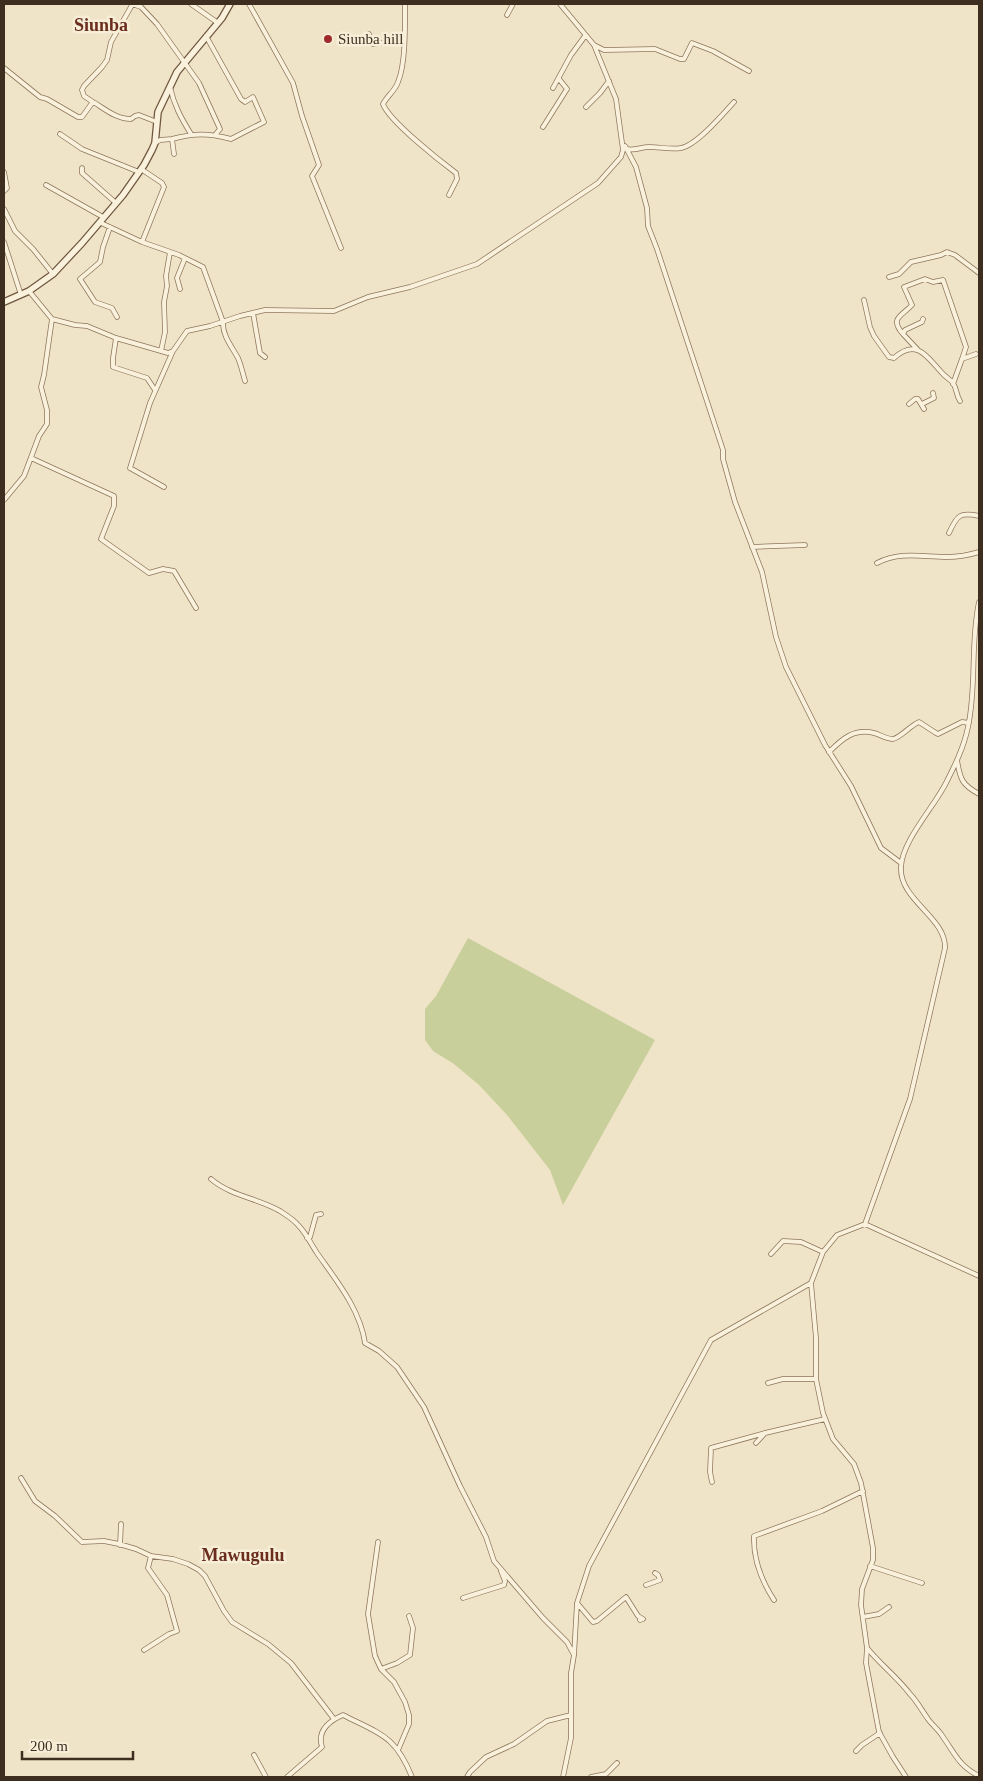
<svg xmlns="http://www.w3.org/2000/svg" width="983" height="1781" viewBox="0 0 983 1781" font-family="'Times New Roman',serif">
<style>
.green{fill:#c9cf9b}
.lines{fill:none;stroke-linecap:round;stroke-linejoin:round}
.street-casing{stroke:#8d765c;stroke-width:5.5}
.secondary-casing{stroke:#6f573f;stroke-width:8}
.street{stroke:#faf1dc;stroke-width:4}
.secondary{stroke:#faf1dc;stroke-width:5.5}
.poi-dot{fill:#9e2a2b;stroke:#f7eed8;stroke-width:2}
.labels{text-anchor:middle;stroke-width:5;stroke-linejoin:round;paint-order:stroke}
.poi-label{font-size:15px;fill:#3d2e20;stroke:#f7eed8;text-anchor:start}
.quarter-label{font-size:18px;font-weight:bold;fill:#6b2e1e;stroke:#f7eed8}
</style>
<rect width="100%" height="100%" fill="#f0e4c8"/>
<path class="green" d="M468,938L655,1040L563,1205L550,1170L507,1115L479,1085L454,1064L433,1051L425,1040V1009L436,996Z"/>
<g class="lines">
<defs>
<path id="street" d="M132,4L141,7L157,24L199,83L220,129L215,135
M191,4L218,23
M249,4L293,83L302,116L319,165L312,176L341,248
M405,4C405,25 406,63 398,82C395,91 387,96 383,104C389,121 440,161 456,173L457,179L449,195
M507,15L513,4
M369,34L371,43L373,44L404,40
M594,45L604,50L655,49L680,59H684L692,43L713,51L749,71
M4,68L40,97L47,99L78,117H82L92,103H95C106,110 117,119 131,119L135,116L139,115L157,122
M170,87C174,105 181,118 191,134
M553,88L571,55L585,36
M93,102L84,96L82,90L84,86L102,67L107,60L111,42L132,5
M586,107L600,93L609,81
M543,127L567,89L559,79
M60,134L82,149L139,172
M172,139C195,133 208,133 231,139L264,122L253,97L245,102L241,99L206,36
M155,143L160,140L172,139L174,154
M625,146L636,167L647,208L648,226L657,249L723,450V459L735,502L762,572L776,637L786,667L825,745L851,786L881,848L901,863
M626,149C636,151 641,147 649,147C660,147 671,150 681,148C697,145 723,114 734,102
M82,168V173L116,203
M141,169L162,183L164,187L142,242
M4,172L7,188L4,191
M46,185L103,217
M4,209L15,231L33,249L53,274
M99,222L142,242L179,255L203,267L223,322C222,335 232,347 238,358C241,365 243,374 245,381
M110,227L103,247L100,262L80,279L95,302L112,308L117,317
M4,242L21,295
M889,277L899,274L911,262L941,255L947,252L955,255L979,273
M180,289L177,278L185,258
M864,300L870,327L874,336L889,357L894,358C918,336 929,360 944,375C947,378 951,380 953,383C957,389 956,395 960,401
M253,313L260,353L265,357
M52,319L75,325L87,326L116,338L168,353L173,351
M903,334C889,318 902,316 912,305L904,287L925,279L933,282L943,280L966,347L962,359
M116,338L113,358V367L147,378L155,390
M918,350L903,334L905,330L922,322L923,319
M161,351L165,332L164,302L167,286L166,276L170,252
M953,384L962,359L976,354
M909,404L915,399H918L924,409
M922,404L934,398L933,393
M31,458L114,496V506L101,539L149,573L163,569L174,571L196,608
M164,487L130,468L150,403L173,351L187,331L210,326L240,316L265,310L334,311L368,297L410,287L477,264L598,183L621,157L623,150L616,99L594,45L560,4
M4,500L24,476L39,436L47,424V410L41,387L44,375L52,319L29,291
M949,533C957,515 960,512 979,516
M752,547L805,545
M877,563C901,551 922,557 948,557C958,557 969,555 979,552
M829,752C842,739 854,728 874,733C879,734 886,739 893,739C900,738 911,725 919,722L936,733L938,734L962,722L969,723
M957,760C960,779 962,785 979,794
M211,1179C231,1196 257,1198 280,1211C286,1215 293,1219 298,1225C306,1233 311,1244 317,1253C336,1280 360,1309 365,1343L379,1351L397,1367L424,1407L460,1486L486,1537L494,1561L543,1618L567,1642L574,1655
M865,1224L979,1276
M307,1238L310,1237L316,1215L321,1214
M771,1254L783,1241L801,1242L823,1252
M811,1283L816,1338V1379L823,1413L833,1439L854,1464L861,1483L873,1548V1560L862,1589L861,1605L867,1648L866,1663L879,1732L893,1757L906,1777
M768,1383L783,1379H816
M756,1443L765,1433L825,1419
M21,1478L35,1501L55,1516L82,1542L104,1541L119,1544L136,1549L151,1556L173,1559L188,1564L199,1570L205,1576L224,1611L232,1622L268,1644L291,1663L334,1719
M712,1482L710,1472L711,1448L765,1433
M378,1542L368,1614L375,1656L381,1669L394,1682L405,1702L409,1715V1724L398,1750
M120,1545L121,1524
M870,1566L922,1583
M646,1585L660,1580L658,1575L655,1573
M463,1598L504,1585L505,1581L501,1571
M774,1600C761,1580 753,1560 754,1536L822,1511L863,1491
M577,1603L593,1622L597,1621L626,1597L638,1616L643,1619L640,1620
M863,1617L879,1614L889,1607
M867,1648C881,1665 897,1677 910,1694C917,1701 922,1711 928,1719C932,1725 939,1730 943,1737C955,1754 959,1766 979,1776
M144,1650L169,1634L177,1631L167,1595L148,1568L151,1556
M381,1669L397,1663L410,1655L413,1628L409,1616
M856,1751L862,1745L880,1733
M254,1755L266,1777
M287,1777L322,1747C317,1731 329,1721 343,1715C380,1734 395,1735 412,1777
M467,1777L470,1772L486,1757L514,1744L547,1721L571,1715
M563,1777L571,1738V1673L574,1655L577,1603L589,1566L711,1340L811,1283L823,1252L837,1235L865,1224L910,1099L945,948C946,917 899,900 901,867C902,841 934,807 946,783C955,765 964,747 968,727C977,686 970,643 979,602
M591,1777L606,1774L617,1763"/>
<path id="secondary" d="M4,302L29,291L53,274L82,243L123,195L144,165L152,150L155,143L158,112L177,72L222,18L230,4"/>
</defs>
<use href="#street" class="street-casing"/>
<use href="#secondary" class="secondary-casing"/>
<use href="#street" class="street"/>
<use href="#secondary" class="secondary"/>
</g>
<circle class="poi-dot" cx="328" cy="39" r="5"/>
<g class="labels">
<g class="poi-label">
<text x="338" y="44">Siunba hill</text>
</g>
<g class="quarter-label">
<text x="101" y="31">Siunba</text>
<text x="243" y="1561">Mawugulu</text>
</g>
</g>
<rect width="983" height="1781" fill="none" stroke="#3d2e20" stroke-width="10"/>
<path d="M22 1751v8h111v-8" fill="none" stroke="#3d2e20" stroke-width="2.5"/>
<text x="30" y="1751" font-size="15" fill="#3d2e20" stroke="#f7eed8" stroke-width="4" paint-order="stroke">200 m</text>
</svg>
